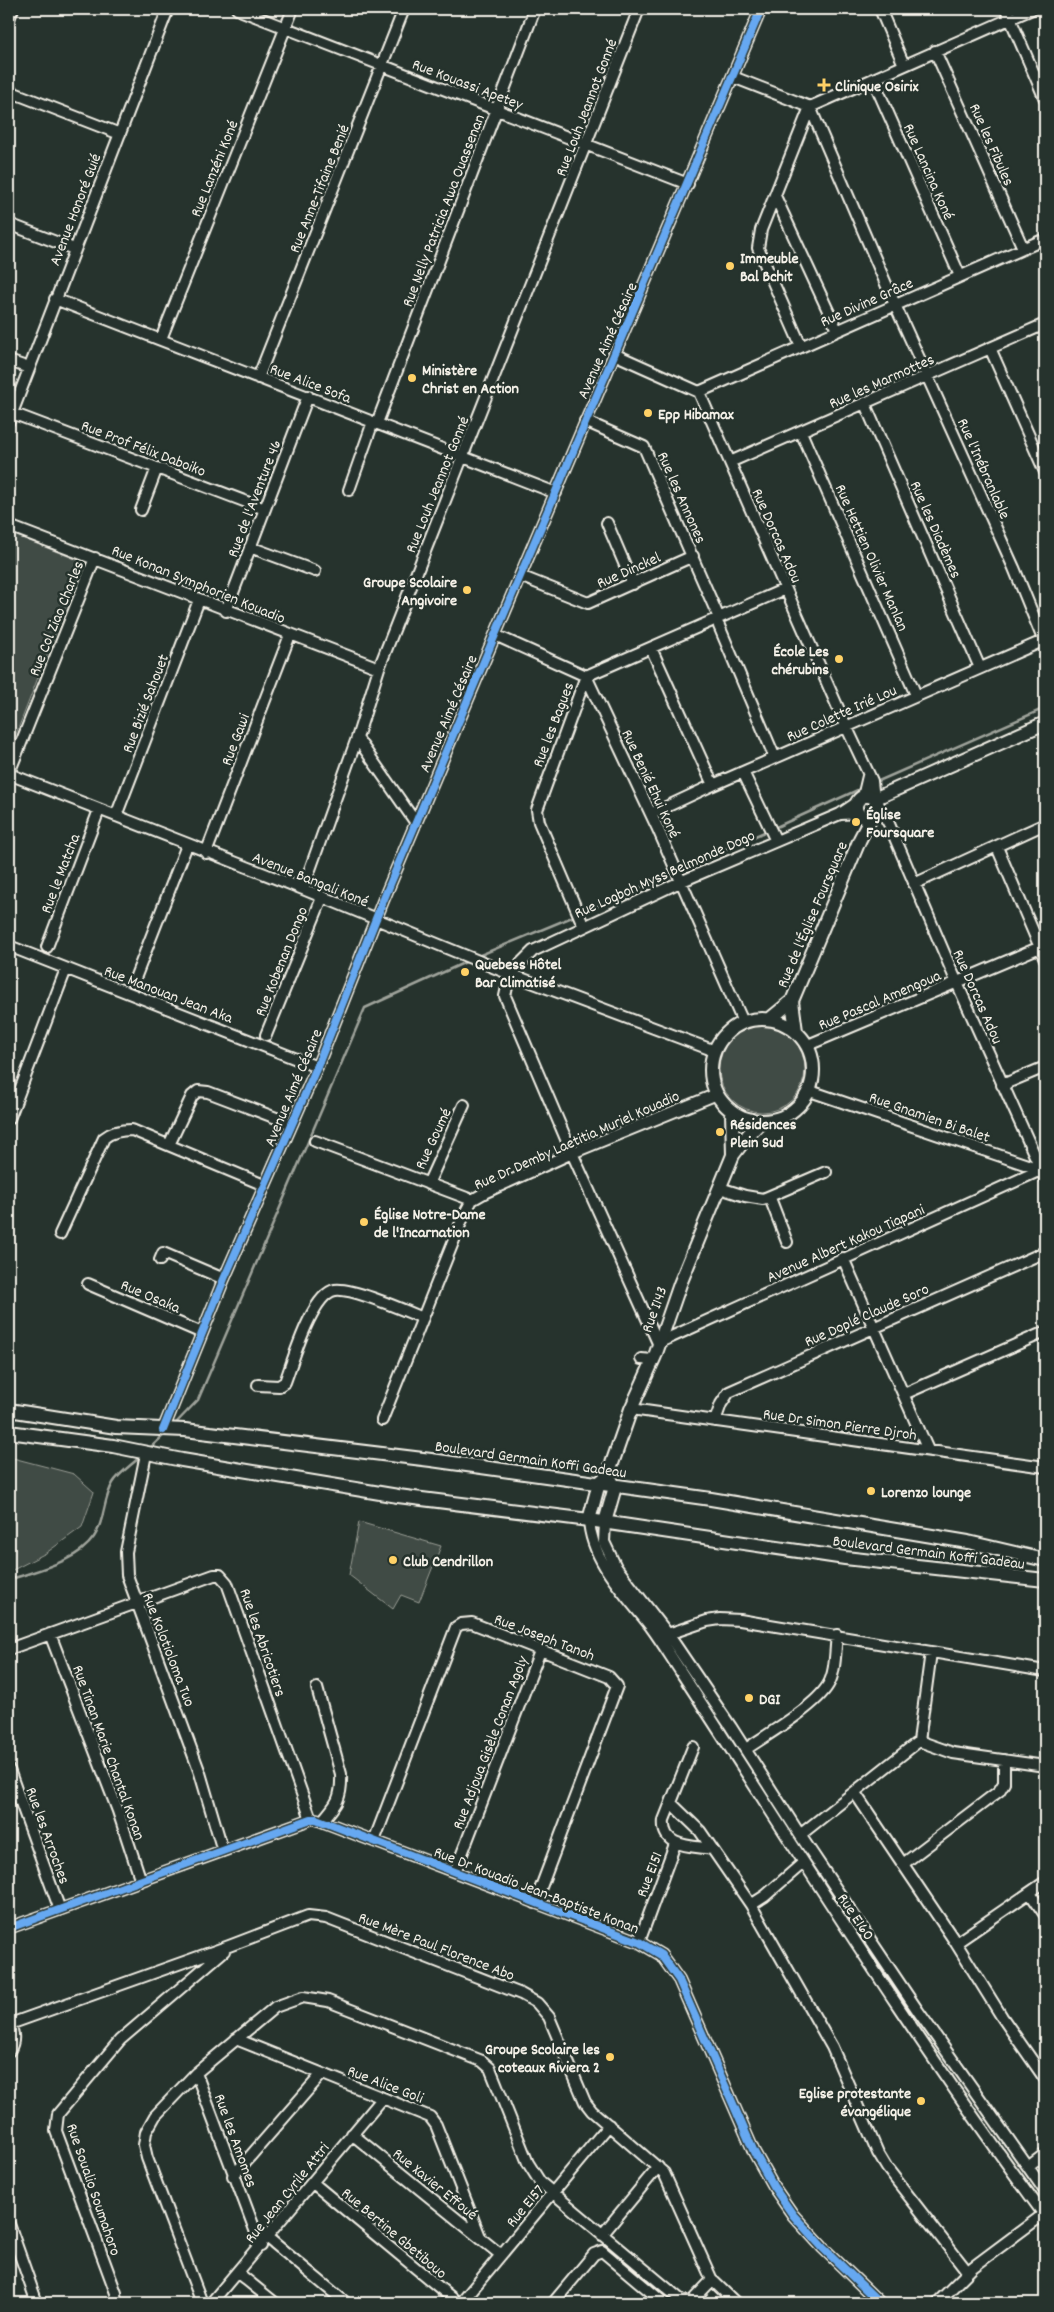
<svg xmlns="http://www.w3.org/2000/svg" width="1054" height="2312" viewBox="0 0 1054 2312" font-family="Dekko,sans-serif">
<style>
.green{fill:#414b45;stroke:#9a9e96}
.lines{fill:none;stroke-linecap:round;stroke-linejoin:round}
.stream{stroke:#9fa39b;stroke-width:2.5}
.minor-casing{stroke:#f4f1e8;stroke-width:14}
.major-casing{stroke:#f4f1e8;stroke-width:16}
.minor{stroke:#26332d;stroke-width:10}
.major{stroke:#26332d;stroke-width:12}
.cycleway-casing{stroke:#26332d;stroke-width:11}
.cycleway{stroke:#66a8f1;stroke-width:8}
.poi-dot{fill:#ffd166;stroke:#26332d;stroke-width:2}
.labels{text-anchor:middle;stroke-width:5;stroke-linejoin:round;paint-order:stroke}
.street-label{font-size:16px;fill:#f4f1e8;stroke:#26332d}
.poi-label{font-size:16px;font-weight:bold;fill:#f4f1e8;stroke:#26332d;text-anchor:start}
</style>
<rect width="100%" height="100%" fill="#26332d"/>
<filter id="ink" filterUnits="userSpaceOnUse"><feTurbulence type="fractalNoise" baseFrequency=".02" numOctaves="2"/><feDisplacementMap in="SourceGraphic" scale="10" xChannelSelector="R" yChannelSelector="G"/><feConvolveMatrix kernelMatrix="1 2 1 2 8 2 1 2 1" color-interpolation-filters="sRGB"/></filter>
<g filter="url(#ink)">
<path class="green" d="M9,533L83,562L9,752Z
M719 1069a43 43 0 1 1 86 0a43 43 0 1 1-86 0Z
M9,1457L74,1474L94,1492L82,1527L46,1553L9,1572Z
M359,1522L441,1546L419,1602L401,1595L393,1609L349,1575Z"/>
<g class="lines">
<path class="stream" d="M874,783L1045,708
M774,828L862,788
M678,870L769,830
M582,913L673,873
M478,956L577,915
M174,1425L198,1400L365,1008L468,961
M149,1449L165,1434
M9,1580C36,1570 76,1563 94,1537C105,1521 103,1499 113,1483C119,1473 133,1464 141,1456"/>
<defs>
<path id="minor" d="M237,9L688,184
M880,9L904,65
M1006,9L1045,99
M9,19L13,9
M935,51L1023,248
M733,77L810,107L1032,9
M873,79L960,276
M9,91L120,134
M810,107L895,305L1014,568L1045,644
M775,196L837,330
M9,224L74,249
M55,299L556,493
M161,339L293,9
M801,346L758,248L761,230L810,107
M990,348L1045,472
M614,354L699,392L846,726L872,781L874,799
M9,361L29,368
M258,378L404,9
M699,392L1045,239
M865,404L980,668
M12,413L265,509
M9,421L168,9
M585,421L644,447L719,618
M377,423L535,9
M801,432L916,695
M730,462L1045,324
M349,490L373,422
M141,510L157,468
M607,523L633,584
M9,526L379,668
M250,547L315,571
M520,576L588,603L693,556
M226,611L308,396
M719,626L775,758
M495,635L586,676L657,827L743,1022
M651,648L713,785
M357,738L416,823
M743,772L776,841
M9,773L95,558
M9,774L303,889L510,974L715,1051
M863,797L868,776
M878,805L889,824L957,983L1045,1178
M651,814L713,785L1045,640
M841,814L858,813
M116,816L199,600
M997,847L1045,959
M206,853L290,635
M914,884L1045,824
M303,889L357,738L379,668L639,9
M584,927L539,822L537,810L586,676L785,589
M9,946L317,1067
M47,947L99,810
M510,974L505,996L572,1153L658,1343L1045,1168
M510,974L533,951L680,882L840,814L858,802
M134,981L187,845
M266,1035L322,898
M808,1045L1045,945
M1002,1085L1045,1067
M810,1091L1042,1170
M9,1119L66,969
M315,1141L472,1200
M169,1145L192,1096L198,1091L208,1092L292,1124
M428,1184L464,1105
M720,1188L745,1196L763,1199L826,1172
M770,1198L787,1242
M60,1234L104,1138C112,1131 122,1130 132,1130L264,1185
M843,1258L928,1450
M160,1260L163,1253L224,1279
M88,1284L202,1333
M641,1359L653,1360
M258,1385L279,1386L285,1382C293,1361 312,1294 335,1290C351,1287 406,1311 423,1318
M904,1394L1045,1332
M631,1409L1045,1467
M382,1420L464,1215L472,1200L486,1192L572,1153L717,1094
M715,1421L721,1404L729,1392L1045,1252
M163,1430L224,1279L317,1067L383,901L495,635L761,9
M146,1454L126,1552L127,1575L200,1773L223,1851
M589,1520C591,1561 627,1596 651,1627C662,1642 671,1657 681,1672C800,1855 915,2041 1045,2216
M605,1522L604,1542L616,1567L668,1634L731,1727L800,1835L918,2011L1045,2191
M662,1632L668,1634L707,1621L720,1619L740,1620L1045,1671
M50,1634L118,1811L141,1881
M9,1649L214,1575H220L227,1583L311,1819
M317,1688L341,1774C342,1798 337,1804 322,1821
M919,1741L953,1753L1045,1766
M693,1747L664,1820C661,1848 692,1846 712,1849
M746,1749C768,1734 815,1707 828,1685C836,1672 835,1650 837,1635
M9,1770L60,1910
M855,1793L956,1943L1002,2017L1045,2079
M671,1803L700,1831L751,1905L832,2047L878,2153L887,2168L967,2271
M800,1835L919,1741L931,1652
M374,1841L456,1627L461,1624L472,1623L609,1677L617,1686L535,1903
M903,1864L999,1791L1004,1783V1760
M455,1872L540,1651
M1030,1893L1045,1915
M751,1905L765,1896L803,1863
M9,1928L311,1819H316L639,1942L661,1955L679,1980L754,2152L773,2186L793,2215L823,2248L880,2303
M639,1942L675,1844
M956,1943L1045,1882
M9,2020C13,2032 16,2040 9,2051
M10,2024L229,1946L308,1916L326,1918L521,1994L537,2003L549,2017L585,2102L592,2111L664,2173L712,2280L736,2303
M236,2039L430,2117L436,2125L481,2239
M196,2073L261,2246
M352,2134L501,2255
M1028,2167L1045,2154
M233,2176L321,2075
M313,2183L458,2303
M9,2224L37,2303
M602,2235L658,2167
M268,2238L346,2303
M238,2273L275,2303
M117,2303L116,2293L56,2131L58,2114L120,2040L224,1951
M202,2303L147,2158L144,2145L146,2132L155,2116L196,2073L275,2007L303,1997L328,2001L482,2061L490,2068L528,2163L540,2182L681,2300L687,2302L692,2301L712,2280
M211,2303L382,2099
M461,2303L609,2125
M553,2303L594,2254L602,2251L664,2303
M937,2303L973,2267L1044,2214"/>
<path id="major" d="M856 807a11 11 0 1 1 22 0a11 11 0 1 1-22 0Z
M874,799L1045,723
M792,1001L796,1031
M711 1070a51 51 0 1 1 102 0a51 51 0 1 1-102 0Z
M770,1019L792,1001L860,839L871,818
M732,1111L733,1155
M9,1410L116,1427L185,1430L431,1460L711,1499L968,1542L1045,1560
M9,1432L113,1446L182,1460L398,1496L589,1520L845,1558L1045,1580
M589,1520L599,1483L608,1475L631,1409L655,1356L680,1284L733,1155L749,1134L762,1121
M605,1522L615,1487L611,1480"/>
</defs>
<use href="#minor" class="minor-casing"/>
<use href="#major" class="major-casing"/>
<use href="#minor" class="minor"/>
<use href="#major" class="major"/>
<defs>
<path id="cycleway" d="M163,1430L224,1279L317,1067L383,901L495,635L761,9
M9,1928L311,1819H316L639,1942L661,1955L679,1980L754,2152L773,2186L793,2215L823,2248L880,2303"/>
</defs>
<use href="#cycleway" class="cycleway-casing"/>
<use href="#cycleway" class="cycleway"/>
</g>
</g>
<g class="poi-dot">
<path d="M821.5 77.5h5v5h5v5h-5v5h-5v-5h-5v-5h5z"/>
<circle cx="730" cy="266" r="5"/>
<circle cx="412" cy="378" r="5"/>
<circle cx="648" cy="413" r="5"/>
<circle cx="467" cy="590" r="5"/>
<circle cx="839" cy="659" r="5"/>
<circle cx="856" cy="822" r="5"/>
<circle cx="465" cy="972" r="5"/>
<circle cx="720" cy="1132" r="5"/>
<circle cx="364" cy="1222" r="5"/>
<circle cx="871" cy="1491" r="5"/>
<circle cx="393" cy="1560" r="5"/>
<circle cx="749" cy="1698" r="5"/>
<circle cx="610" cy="2057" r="5"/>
<circle cx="921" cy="2101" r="5"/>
</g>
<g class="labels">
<g class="street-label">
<text transform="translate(468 83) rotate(21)" y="6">Rue Kouassi Apetey</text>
<text transform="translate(585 107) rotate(-69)" y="6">Rue Louh Jeannot Gonné</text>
<text transform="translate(993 144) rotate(66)" y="6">Rue les Fibules</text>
<text transform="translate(213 168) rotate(-68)" y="6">Rue Lanzéni Koné</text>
<text transform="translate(930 171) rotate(66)" y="6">Rue Lancina Koné</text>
<text transform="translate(318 188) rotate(-68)" y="6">Rue Anne-Tifaine Benié</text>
<text transform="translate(74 209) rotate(-69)" y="6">Avenue Honoré Guié</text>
<text transform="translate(442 210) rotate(-69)" y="6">Rue Nelly Patricia Awa Ouassenan</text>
<text transform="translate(866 301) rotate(-24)" y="6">Rue Divine Grâce</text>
<text transform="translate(606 340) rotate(-66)" y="6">Avenue Aimé Césaire</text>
<text transform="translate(881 380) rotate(-24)" y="6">Rue les Marmottes</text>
<text transform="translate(311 382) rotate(21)" y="6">Rue Alice Sofa</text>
<text transform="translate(144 447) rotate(21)" y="6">Rue Prof Félix Daboiko</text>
<text transform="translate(985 468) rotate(66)" y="6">Rue l'Inébranlable</text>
<text transform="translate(436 484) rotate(-68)" y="6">Rue Louh Jeannot Gonné</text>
<text transform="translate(683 497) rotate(66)" y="6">Rue les Annones</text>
<text transform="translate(253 498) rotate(-69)" y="6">Rue de l'Aventure 46</text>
<text transform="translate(937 529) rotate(66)" y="6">Rue les Diadèmes</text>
<text transform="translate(778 535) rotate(66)" y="6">Rue Dorcas Adou</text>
<text transform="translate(873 557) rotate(66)" y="6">Rue Hettien Olivier Manlan</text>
<text transform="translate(628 569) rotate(-24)" y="6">Rue Dinckel</text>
<text transform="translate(199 583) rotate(22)" y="6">Rue Konan Symphorien Kouadio</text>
<text transform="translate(55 618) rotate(-68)" y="6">Rue Col Ziao Charles</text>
<text transform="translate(144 703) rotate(-69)" y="6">Rue Bizié Sahouet</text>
<text transform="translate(841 712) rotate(-24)" y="6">Rue Colette Irié Lou</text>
<text transform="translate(447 713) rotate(-67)" y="6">Avenue Aimé Césaire</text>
<text transform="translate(552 724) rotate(-69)" y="6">Rue les Bagues</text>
<text transform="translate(234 739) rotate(-69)" y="6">Rue Gawi</text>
<text transform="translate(652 783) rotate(65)" y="6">Rue Benié Ehui Koné</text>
<text transform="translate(59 873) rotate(-69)" y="6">Rue le Matcha</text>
<text transform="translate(664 873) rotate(-24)" y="6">Rue Logboh Myss Belmonde Dogo</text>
<text transform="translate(311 878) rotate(22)" y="6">Avenue Bangali Koné</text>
<text transform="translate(811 914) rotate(-67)" y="6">Rue de l'Église Foursquare</text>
<text transform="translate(280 961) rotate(-68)" y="6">Rue Kobenan Dongo</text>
<text transform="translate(169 993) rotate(21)" y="6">Rue Manouan Jean Aka</text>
<text transform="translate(979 996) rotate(66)" y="6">Rue Dorcas Adou</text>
<text transform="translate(879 999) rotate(-23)" y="6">Rue Pascal Amengoua</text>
<text transform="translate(292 1087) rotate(-67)" y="6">Avenue Aimé Césaire</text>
<text transform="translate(930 1116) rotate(19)" y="6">Rue Gnamien Bi Balet</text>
<text transform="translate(432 1138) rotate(-65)" y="6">Rue Goumé</text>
<text transform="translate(576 1139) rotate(-24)" y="6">Rue Dr Demby Laetitia Muriel Kouadio</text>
<text transform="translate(845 1242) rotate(-24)" y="6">Avenue Albert Kakou Tiapani</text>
<text transform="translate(151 1295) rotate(23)" y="6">Rue Osaka</text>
<text transform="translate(653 1309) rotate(-70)" y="6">Rue I143</text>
<text transform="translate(866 1314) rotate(-24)" y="6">Rue Doplé Claude Soro</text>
<text transform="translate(840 1423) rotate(8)" y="6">Rue Dr Simon Pierre Djroh</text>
<text transform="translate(531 1458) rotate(8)" y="6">Boulevard Germain Koffi Gadeau</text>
<text transform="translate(929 1551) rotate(7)" y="6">Boulevard Germain Koffi Gadeau</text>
<text transform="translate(545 1636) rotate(21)" y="6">Rue Joseph Tanoh</text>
<text transform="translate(264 1642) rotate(71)" y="6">Rue les Abricotiers</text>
<text transform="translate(170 1649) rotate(69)" y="6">Rue Kolotioloma Tuo</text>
<text transform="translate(489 1742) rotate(-69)" y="6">Rue Adjoua Gisèle Conan Agoly</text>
<text transform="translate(110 1752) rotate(70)" y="6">Rue Tinan Marie Chantal Konan</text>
<text transform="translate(49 1835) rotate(70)" y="6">Rue les Arroches</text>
<text transform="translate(648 1874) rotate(-69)" y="6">Rue E151</text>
<text transform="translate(537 1889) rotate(21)" y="6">Rue Dr Kouadio Jean-Baptiste Konan</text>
<text transform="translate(857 1916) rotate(56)" y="6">Rue E160</text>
<text transform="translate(437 1945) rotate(21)" y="6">Rue Mère Paul Florence Abo</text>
<text transform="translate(386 2083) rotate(21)" y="6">Rue Alice Goli</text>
<text transform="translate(237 2140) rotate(70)" y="6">Rue les Amomes</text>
<text transform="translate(436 2183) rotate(39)" y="6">Rue Xavier Effoué</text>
<text transform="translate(95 2189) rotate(71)" y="6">Rue Soualio Soumahoro</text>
<text transform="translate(286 2192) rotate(-51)" y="6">Rue Jean Cyrile Attri</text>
<text transform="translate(524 2205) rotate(-50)" y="6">Rue E157</text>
<text transform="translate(395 2232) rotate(40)" y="6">Rue Bertine Gbetibouo</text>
</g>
<g class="poi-label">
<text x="835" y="91">Clinique Osirix</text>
<text x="740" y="263">Immeuble<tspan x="740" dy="18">Bal Bchit</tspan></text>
<text x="422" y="375">Ministère<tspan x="422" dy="18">Christ en Action</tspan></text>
<text x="658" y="419">Epp Hibamax</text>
<text x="457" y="587" text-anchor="end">Groupe Scolaire<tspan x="457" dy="18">Angivoire</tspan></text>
<text x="829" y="656" text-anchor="end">École Les<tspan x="829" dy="18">chérubins</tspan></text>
<text x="866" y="819">Église<tspan x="866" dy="18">Foursquare</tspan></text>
<text x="475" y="969">Quebess Hôtel<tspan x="475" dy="18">Bar Climatisé</tspan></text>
<text x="730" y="1129">Résidences<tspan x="730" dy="18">Plein Sud</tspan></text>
<text x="374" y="1219">Église Notre-Dame<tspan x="374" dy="18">de l'Incarnation</tspan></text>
<text x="881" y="1497">Lorenzo lounge</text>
<text x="403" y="1566">Club Cendrillon</text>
<text x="759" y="1704">DGI</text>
<text x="600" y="2054" text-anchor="end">Groupe Scolaire les<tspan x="600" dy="18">coteaux Riviera 2</tspan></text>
<text x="911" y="2098" text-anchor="end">Eglise protestante<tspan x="911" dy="18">évangélique</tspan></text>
</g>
</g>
<rect width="1054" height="2312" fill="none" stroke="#26332d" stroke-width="30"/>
<rect x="15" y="15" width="1024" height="2282" fill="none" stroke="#f4f1e8" stroke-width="2" filter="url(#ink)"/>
</svg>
